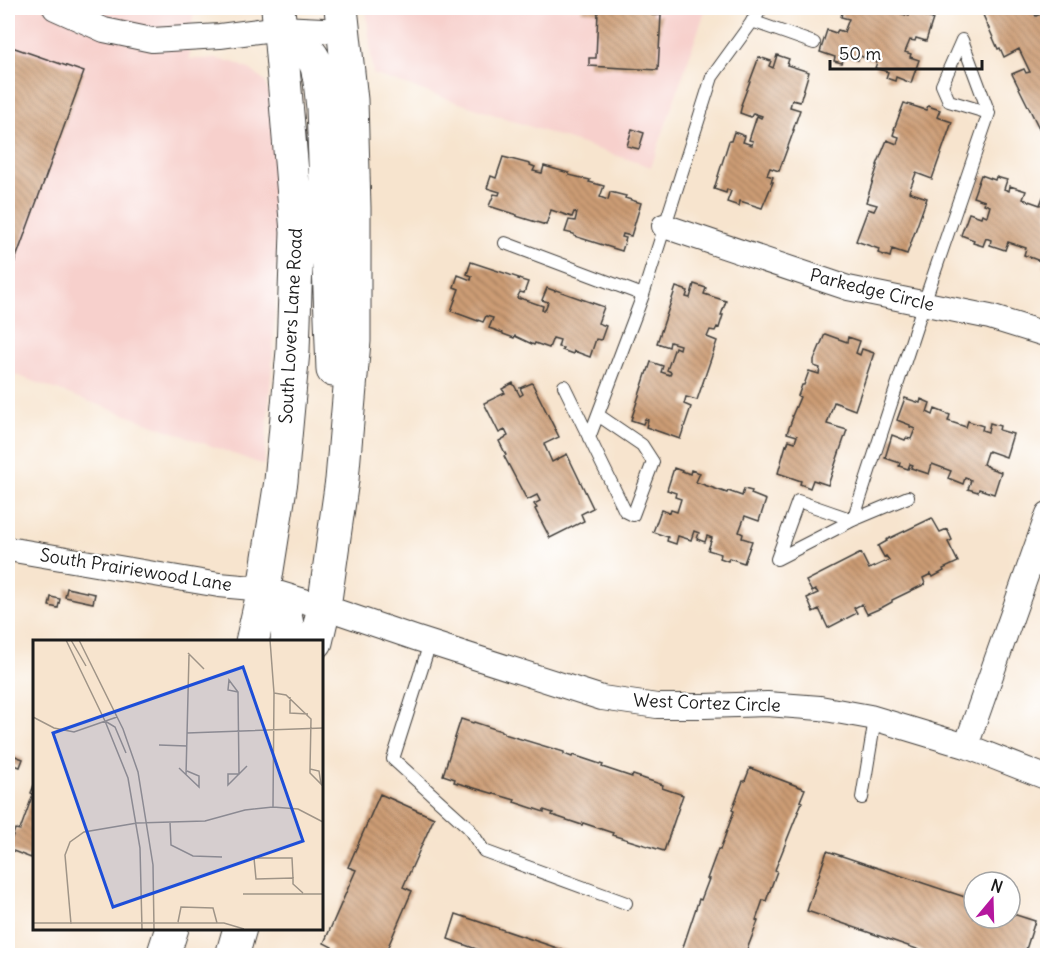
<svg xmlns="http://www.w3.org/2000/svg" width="1055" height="963" viewBox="0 0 1055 963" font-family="Delius,sans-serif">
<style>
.built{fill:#f7d0cc}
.building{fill:url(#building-back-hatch)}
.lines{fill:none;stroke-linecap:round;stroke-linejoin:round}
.service-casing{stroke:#3d3a37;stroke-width:14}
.minor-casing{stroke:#3d3a37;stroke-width:26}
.primary-casing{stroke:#3d3a37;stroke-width:35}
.service{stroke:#fff;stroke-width:12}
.minor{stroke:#fff;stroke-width:24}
.primary{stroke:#fff;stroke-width:33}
.labels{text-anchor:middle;stroke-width:4.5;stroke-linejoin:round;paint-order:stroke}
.street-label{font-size:18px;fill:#1c1c1c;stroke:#fff}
.inset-road{fill:none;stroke:#9f9487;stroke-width:1.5}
.view{fill:#1d4ed8;fill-opacity:0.15;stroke:#1d4ed8;stroke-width:3}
.inset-edge{fill:none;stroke:#1c1c1c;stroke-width:3}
</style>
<defs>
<pattern id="building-back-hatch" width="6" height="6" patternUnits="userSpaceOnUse" patternTransform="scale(1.5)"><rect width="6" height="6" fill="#cc9c74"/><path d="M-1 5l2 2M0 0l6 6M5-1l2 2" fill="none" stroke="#a57e5e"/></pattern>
</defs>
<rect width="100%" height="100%" fill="#fff"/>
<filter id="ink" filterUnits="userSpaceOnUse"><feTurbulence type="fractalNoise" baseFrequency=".0167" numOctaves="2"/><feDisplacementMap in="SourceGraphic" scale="12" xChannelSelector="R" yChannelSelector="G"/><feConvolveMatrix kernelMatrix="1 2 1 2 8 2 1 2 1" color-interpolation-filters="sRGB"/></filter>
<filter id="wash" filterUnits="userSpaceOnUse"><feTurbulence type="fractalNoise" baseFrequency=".008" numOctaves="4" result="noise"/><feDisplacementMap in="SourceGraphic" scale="24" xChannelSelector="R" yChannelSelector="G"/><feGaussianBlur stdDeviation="1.35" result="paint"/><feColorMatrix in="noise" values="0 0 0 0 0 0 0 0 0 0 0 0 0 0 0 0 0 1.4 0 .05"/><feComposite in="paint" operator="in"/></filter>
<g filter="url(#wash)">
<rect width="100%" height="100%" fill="#f7e4ce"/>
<path class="built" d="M8,8H219L216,10L193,15L189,59H216L233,62L251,70L265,82L269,94L275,134L278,243L273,353L264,465L8,372Z
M366,8H706L651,167L373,74Z"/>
<g id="blocks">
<path class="building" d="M582,8H652V15H661L658,70L589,66V58H596L598,12L581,11Z
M834,8H876L893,14L894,11L909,16L911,8L920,11L918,14L933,19L926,41L916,38L915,41L910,40L905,52L911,54L910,57L919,60L911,83L896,77L895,81L886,78L888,72L875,68L877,62L860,56L858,60L845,56L842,63L834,61L835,57L820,52L827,30L836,33L838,30L844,32L849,19L841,17L842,13L833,10Z
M980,8H1031L1036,16L1045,12L1048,18V124L1039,128L1012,74L1024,69L1026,73L1030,72L1019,49L1004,57L1000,48L998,49Z
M9,46L84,72L8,280V50Z
M777,55L789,59L787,65L809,72L800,102L792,100L790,107L800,110L793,130H794L779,171L770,168L767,175L773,177L771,182H773L762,208L740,201L739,206L727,202L731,191L727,189L726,193L714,189L729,141H731L734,132L745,136L743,142L752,145L753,141L749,140L757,116L761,118L762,116L753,113L751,117L740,113L742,105H741L759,57L771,61L769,66L773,68Z
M904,103L926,110L928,106L940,110L937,117L952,122L932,179L916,173L909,192L927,198L907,254L892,249L890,257L878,253L879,249L856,241L868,209L874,211L877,205L866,202L878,165H877L887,140L897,144L899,137L893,135L895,129H894Z
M632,129L644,133L639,149L627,146Z
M503,157L530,164V165L535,167L533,171L542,173L544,166L569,173V175L590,180L589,182L604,186L600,197L608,200L610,192L626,196L625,198L641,203L631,236L623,234L622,237L626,238L622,251L574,236V234L565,232L569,220L575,221L577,213L574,212L572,217L551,210L546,225L516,216L517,215L489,206L494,194L499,195L500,192L487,188L491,176L496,178Z
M981,175L995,180L996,177L1007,180L1004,189L1009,191L1010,186L1026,191L1023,199L1040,205L1043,197L1048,199V268L1043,267L1046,259L1041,257L1040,261L1024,255L1026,248L1008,242L1005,250L990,245L991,240L986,238L983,246L973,243L974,240L961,235L969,213L981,217L982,214L987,216L990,206L984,204L985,201L973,197Z
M471,262L519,278L518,279L528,282L524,293L520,292L517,298L520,299V298L543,306L542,310H545L548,302L542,300L547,288L555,291L556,290L604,307L598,323L606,326L601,340L596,339L590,357L574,351L573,354L562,350L563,348L558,347L560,340L553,338L549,348L535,343L534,345L515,336L514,338L503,334V333L489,328L493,318L486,316L483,322L478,320V321L451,311L459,289L454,287L458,275L471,280L472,276L467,274Z
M694,284L706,288L704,294L726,301L721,315H723L719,328L717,327L715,331L710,330L707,337L717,341L697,400L686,397L684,404L691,407L680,439L646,427L648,420L645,419L643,424L631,420L647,371H648L651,362L663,366L661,372L670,375L671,372L667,370L675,347L679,349L680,345L670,342L669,347L657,343L676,287L688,291L686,297L690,298Z
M825,334L847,342L848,337L860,341L856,353L860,355L862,349L874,353L855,410L834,402L827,424L847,430L828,485L813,480L810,488L800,484L801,481L778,473L786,445L787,446L789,440L795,442L797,436L787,433L793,417L792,416L800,397L798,396L802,385H804L809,371L819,374L820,368L814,366V360Z
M513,383L520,396L523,394L520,388L532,383L559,437L544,444L552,462L567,454L593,508L581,514L584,521L550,538L535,509L537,508L534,504L540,501L537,495L527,500L504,456L506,455L499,441L508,436L505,430L499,433L484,403L505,393L502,389Z
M905,398L920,403L921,399L930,403L927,412L933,415L935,409L950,415L948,421L966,427L968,421L983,426L982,430L988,432L990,423L1000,426L999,430L1013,434L1006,457L989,451V452H987L983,464L989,467V468L1001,472L994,494L979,489L978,492L968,489L971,480L965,478L963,484L948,478L951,471L932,464L929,474L911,468L913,465L910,464L908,469L899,466L900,463L885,458L892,435L905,440L906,438L911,439L915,429L910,427V425L897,420Z
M674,468L690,474L691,470L700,473L696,482L727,493L728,491L742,496L744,489L752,491L751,494L766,500L759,521L745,516L739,532L743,534L742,538L752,541L744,563L729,558L728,561L720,558L721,554L708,550L712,538L707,536L705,542L697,539L699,533L694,531L691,540L678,536L676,544L667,541L668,537L653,532L661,510L670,513L671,510L677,512L681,499L675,497L676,493L667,490Z
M932,518L940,532L947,529L952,540L948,542L958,562L943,569L944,571L933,577L931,574L923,578L925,584L892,600V602L881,608L867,614L862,604L854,608L857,613L828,628L819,609L813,612L807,598L818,593L816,590L812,592L806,581L861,553L869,569L889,560L886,556L884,557L878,546L887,541L886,540Z
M67,588L95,594L93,603L65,597Z
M51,597L60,599L58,608L49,606Z
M461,719L473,723L474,722L504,732V734L564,752V754L572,757L573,755L603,765L602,767L632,777L633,775L663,785L662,788L683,795L664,851L612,835L613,833L583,823L582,825L552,815L553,813L544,810V812L514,802L515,800L454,782L455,779L443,775Z
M10,754L23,759L20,767L8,763Z
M750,768L805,789L800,801L802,802L775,870L777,871L766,901L763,900L756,920L758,921L746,952H745L743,956H680L699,899L701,900L709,879H707L718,849L720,850L734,811L732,810L743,781H745Z
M34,785V847L31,858L8,849L15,829L20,830L33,794L31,793Z
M380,794L434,818L403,887L412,891L384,956H328L332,947L324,943L356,870L348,867Z
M827,851L974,900V918H1010V913L1035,921L1024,956H937L807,911Z
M456,914L578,955V956H496L448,939Z"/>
</g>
</g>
<g filter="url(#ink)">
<use href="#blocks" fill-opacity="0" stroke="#3d3a37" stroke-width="1.5"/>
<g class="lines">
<defs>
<path id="service" d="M752,21L814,43
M505,243L643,295
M564,386L625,511L633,515L653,462L642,445L598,415
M589,438L643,295L712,77L762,8
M908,497L853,520L777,559L798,501L853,520L924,303L989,113L962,40L942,85L949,101L989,113
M430,643L393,759L468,827L484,851L626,903
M862,798L875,719"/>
<path id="minor" d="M55,8L104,30L152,40L220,36L281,28L344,31
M664,226L848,288L990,317L1048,335
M8,549L219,585L264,589L324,607L415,638L602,698L657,706H705L767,704L820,708L870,717L966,746L1048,778
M966,746L1048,514"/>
<path id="primary" d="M281,28C320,56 318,62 323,108L333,370
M264,589C282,606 290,617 287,642
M252,642L264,589L281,481L293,351L297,232L278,8
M316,642L324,607L342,480L354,341V208L351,100L341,8
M163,956L172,928
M232,956L240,928"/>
</defs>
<use href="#service" class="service-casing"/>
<use href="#minor" class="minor-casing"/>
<use href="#primary" class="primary-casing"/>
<use href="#service" class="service"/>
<use href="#minor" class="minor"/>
<use href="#primary" class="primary"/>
</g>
</g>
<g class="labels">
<g class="street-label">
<text transform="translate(872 290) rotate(14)" y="6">Parkedge Circle</text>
<text transform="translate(291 326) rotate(-87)" y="6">South Lovers Lane Road</text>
<text transform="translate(136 570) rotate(9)" y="6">South Prairiewood Lane</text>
<text transform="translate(707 703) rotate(2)" y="6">West Cortez Circle</text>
</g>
</g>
<g transform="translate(33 640)">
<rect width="290" height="290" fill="#f7e4ce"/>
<path class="inset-road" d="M33,0L72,81L95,138L107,208L109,289M38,0L53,26M46,0L90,89L105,132L120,225L121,289M237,0L241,53L240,167M155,13L171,29M205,52L195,50L196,40L205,52L206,134H195V145L214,126M241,53L253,55L278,79L277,129V133L288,144L286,131L277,129M257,57V73L275,74M0,77L21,88L41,92L84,77M72,81L82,87L93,113M154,93L290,88M126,105L154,106M146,128L166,147V136L154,131M153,135L156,15M137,182L138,205L160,216L189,217M260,238L259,218H221L223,239L260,238V244L270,253M210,254H290M145,282L148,267L180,268L184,283M0,283H191L211,289M38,284L32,215L37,202L51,192L104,183L172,181L212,170L240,167L265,169L290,182"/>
<path class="view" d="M210,27L270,201L80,267L20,93Z"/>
<rect width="290" height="290" class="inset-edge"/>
</g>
<rect width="1055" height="963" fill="none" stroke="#fff" stroke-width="30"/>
<g transform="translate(992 900) rotate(19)"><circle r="28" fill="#ffffff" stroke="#a4a4a4" stroke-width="1.5"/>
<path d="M0-4.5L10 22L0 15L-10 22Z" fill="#b5179e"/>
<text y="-9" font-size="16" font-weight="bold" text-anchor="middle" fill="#1c1c1c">N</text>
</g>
<path d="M830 60v9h152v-9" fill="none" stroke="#1c1c1c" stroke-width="3"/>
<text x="839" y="60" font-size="18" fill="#1c1c1c" stroke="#ffffff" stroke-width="4.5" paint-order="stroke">50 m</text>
</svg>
